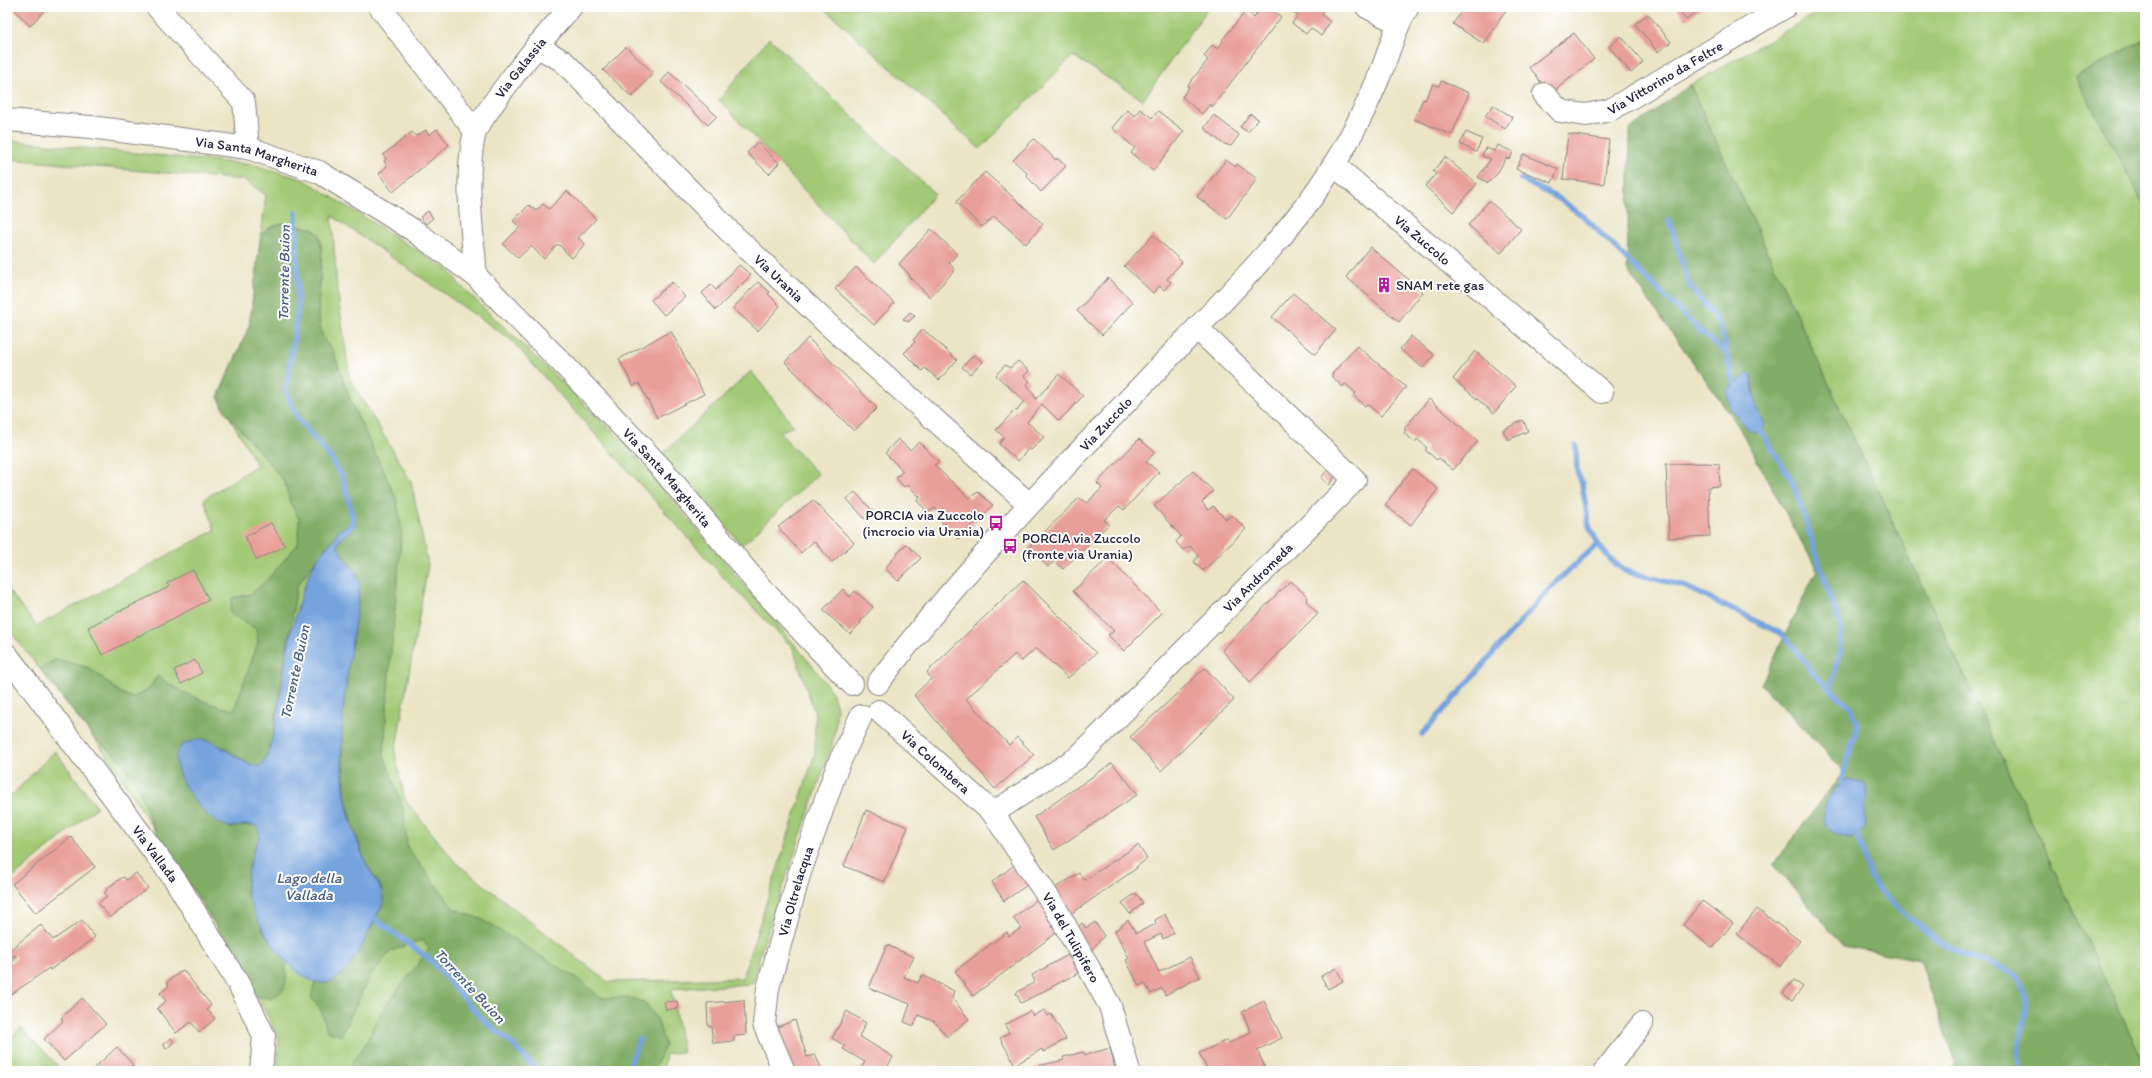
<svg xmlns="http://www.w3.org/2000/svg" width="2152" height="1078" viewBox="0 0 2152 1078" font-family="Itim,sans-serif">
<style>
.green{fill:#a2c975;stroke:#627658;fill-rule:evenodd}
.forest{fill:#81ad66;stroke:#526850}
.water{fill:#74a3dd;stroke:#4b628c}
.lines{fill:none;stroke-linecap:round;stroke-linejoin:round}
.stream{stroke:#74a3dd;stroke-width:5.5}
.building{fill:#e99f99}
.minor-casing{stroke:#868380;stroke-width:24}
.minor{stroke:#fff;stroke-width:22}
.labels{text-anchor:middle;stroke-width:4;stroke-linejoin:round;paint-order:stroke}
.street-label{font-size:14px;fill:#22223b;stroke:#fff}
.poi-label{font-size:14px;fill:#22223b;stroke:#fff;text-anchor:start}
.water-label{font-size:15px;font-style:italic;fill:#475c84;stroke:#fff}
</style>
<rect width="100%" height="100%" fill="#fff"/>
<filter id="ink" filterUnits="userSpaceOnUse"><feTurbulence type="fractalNoise" baseFrequency=".025" numOctaves="2"/><feDisplacementMap in="SourceGraphic" scale="8" xChannelSelector="R" yChannelSelector="G"/><feConvolveMatrix kernelMatrix="1 2 1 2 8 2 1 2 1" color-interpolation-filters="sRGB"/></filter>
<filter id="wash" filterUnits="userSpaceOnUse"><feTurbulence type="fractalNoise" baseFrequency=".012" numOctaves="4" result="noise"/><feDisplacementMap in="SourceGraphic" scale="16" xChannelSelector="R" yChannelSelector="G"/><feGaussianBlur stdDeviation="0.9" result="paint"/><feColorMatrix in="noise" values="0 0 0 0 0 0 0 0 0 0 0 0 0 0 0 0 0 1.4 0 .05"/><feComposite in="paint" operator="in"/></filter>
<g filter="url(#wash)">
<rect width="100%" height="100%" fill="#ebe4c5"/>
<path class="green" d="M823,7H1209L1143,100L1073,56L980,149Z
M1827,7H2145V39L2076,77L2145,207V1066L1690,85Z
M769,38L935,194L874,264L719,100Z
M7,140L255,165L305,180L450,271L458,283L621,439L811,664L832,692L837,708L835,731L831,748L762,947L752,984L671,989L683,1052L666,1054L663,1071H277L279,1038L240,964L106,754L7,627V589L37,626L215,530L204,499L257,465L218,397L249,327L266,195L244,180L7,159ZM332,216L510,339L724,578L793,648L815,714V753L742,978L608,982L456,863L405,800L395,753L428,565L411,481L350,379L337,289ZM339,551L357,572L307,978L286,961L265,934L262,766L269,751Z
M751,371L794,426L779,432L818,474L742,545L661,455Z
M55,751L97,807L7,883V800Z
M21,1028L63,1071H7V1041Z"/>
<path class="forest" d="M2145,39V207L2076,77Z
M1690,85L2145,1066V1071H1950L1955,1063L1920,960L1843,946L1773,864L1844,771L1761,684L1817,570L1737,424L1627,270L1630,129Z
M282,223L311,228L319,234L322,251L318,315L323,338L333,351L352,404L396,498L402,529L389,675L384,755L404,811L407,847L454,909L481,919L583,982L600,998L627,997L645,1002L658,1021L665,1046L653,1071H346L367,1041L380,1013L430,948L422,940L391,951L370,976L341,1036L327,1031L321,1010L311,997L315,982L326,983L342,974L360,947L383,904L381,887L365,862L346,800L341,738L342,706L358,602L357,572L339,551L337,543L356,526L338,531L334,541L325,548L297,586L272,741L262,766L254,767L223,747L184,784L209,816L231,827L246,825H253L258,827L260,836L253,851L247,890L249,900L265,934L286,961V982L284,989L271,999L256,996L240,964L153,827L139,789L127,769L113,753L95,739L40,669L56,659L90,668L121,693L132,698L149,689L157,676C181,692 207,705 234,710L258,643L256,629L230,614L232,598L251,594L266,581L298,544L299,519L290,502L284,481L225,411L218,397L249,327L261,235L269,228Z"/>
<path class="water" d="M1748,373L1751,375L1756,408L1765,423L1763,429L1756,433L1747,428L1731,409L1726,391Z
M354,521L356,526L337,543C340,558 355,567 360,583C352,658 333,723 346,800C350,821 357,844 366,863C372,878 385,887 383,904C370,926 357,966 334,980C301,1000 251,918 247,892C245,875 253,850 260,836L258,827C248,822 242,827 232,827C224,827 216,821 210,817C195,805 157,754 187,743C193,741 199,739 205,740C225,744 243,768 262,766C282,726 280,675 291,632C297,609 304,583 315,562C322,550 333,544 338,531Z
M1848,780L1865,784L1867,793L1865,807L1866,827L1853,838C1843,837 1833,835 1827,827C1817,813 1833,784 1848,780Z"/>
<g class="lines">
<path class="stream" d="M1521,179L1561,200L1583,216L1702,333L1726,353
M296,212L298,308L286,390L297,417L330,457L342,476L354,521L350,526
M1669,220L1688,282C1696,298 1711,308 1719,324C1728,345 1726,369 1738,389
M1757,425L1793,482L1832,602C1849,639 1839,652 1830,689L1851,707L1858,724L1841,782L1844,788
M1576,446L1577,471L1582,484L1589,526L1598,544L1609,558L1625,571L1684,586L1780,633L1794,647L1810,670L1830,689
M1422,734C1467,686 1508,634 1553,585C1567,571 1583,558 1598,544
M1857,829C1862,845 1864,864 1871,878C1883,901 1948,950 1973,959C1991,966 2012,965 2022,985C2036,1013 2010,1041 2022,1071
M372,913L374,918L432,961L480,1017L510,1042L538,1071
M628,1071L639,1039"/>
</g>
<g id="blocks">
<path class="building" d="M12,7H48L30,26Z
M679,7H689L685,12Z
M1249,7H1270L1281,17L1212,107L1210,104L1202,114L1182,97L1189,87L1187,86L1208,60L1204,56L1212,45L1218,49L1223,41L1222,40L1246,11L1254,18L1257,13Z
M1294,7H1326L1321,14L1330,22L1321,36L1311,28L1306,34L1292,23L1298,16L1291,11Z
M1464,7H1508L1484,44L1453,24Z
M1676,7H1703L1686,20Z
M1648,14L1671,42L1658,52L1635,24Z
M1574,33L1594,59L1550,94L1529,67Z
M1621,36L1643,62L1631,73L1609,47Z
M626,47L653,73L632,97L603,70Z
M669,72L717,116L708,125L661,82Z
M1441,81L1469,93L1452,135L1414,119L1423,99L1425,100L1433,84L1439,86Z
M1493,105L1512,117L1505,129L1485,116Z
M1140,109L1152,118L1158,111L1184,131L1153,171L1131,153L1135,148L1112,128L1127,110L1135,116Z
M1250,114L1258,119L1248,132L1240,127Z
M1214,115L1239,135L1231,146L1222,143L1204,128Z
M437,129L449,145L393,192L379,174L387,166L384,161L386,159L383,155L412,132L416,136L426,130L429,135Z
M1466,132L1482,139L1476,152L1460,144Z
M1568,134L1609,140L1604,184L1563,179Z
M1034,139L1056,160L1057,158L1066,166L1041,192L1026,175L1027,173L1013,160Z
M757,142L779,163L769,174L747,153Z
M1498,145L1513,152L1510,159L1506,158L1497,174L1488,183L1478,177L1491,159L1482,156L1485,148L1495,151Z
M1523,154L1558,169L1552,183L1516,169Z
M1445,157L1477,184L1453,212L1425,186L1436,174L1433,171Z
M1226,160L1236,167L1237,164L1257,179L1227,219L1197,197Z
M985,172L1043,224L1026,244L994,216L982,227L956,202Z
M567,191L596,219L578,238L585,244L572,258L558,244L544,259L531,246L518,258L503,244L520,227L513,221L529,205L536,211L543,204L549,209Z
M1489,201L1521,229L1501,253L1468,225Z
M428,211L433,218L426,224L420,217Z
M931,229L957,254L949,263L955,270L930,297L909,277L910,275L899,264Z
M1153,235L1182,262L1167,279L1171,282L1164,290L1159,286L1153,293L1124,266Z
M1370,247L1423,292L1399,322L1346,277Z
M739,265L751,275L716,310L702,293L711,285L716,290Z
M856,267L894,303L874,325L835,289Z
M1108,278L1133,302L1102,335L1077,311Z
M672,282L685,297L664,315L651,300Z
M758,282L770,292L768,294L780,306L758,331L733,308Z
M1293,293L1336,330L1315,354L1272,317Z
M910,312L915,316L908,322L903,319Z
M923,329L957,360L939,380L925,368L922,371L904,353L915,342L913,340Z
M671,331L704,394L657,418L639,383L633,386L619,359Z
M1411,336L1434,355L1423,368L1400,349Z
M808,338L877,408L854,431L785,362Z
M1357,346L1406,387L1381,416L1367,404L1365,406L1354,396L1356,393L1345,384L1343,387L1332,377V374Z
M1475,351L1516,386L1494,413L1453,379Z
M974,355L983,362L970,374L962,367Z
M1018,361L1029,371L1024,376L1030,381L1027,384L1036,399L1059,374L1083,396L1059,421L1042,404L1027,422L1044,437L1031,450L1029,448L1018,461L999,444L1004,437L996,430L1015,410L1017,411L1024,401L996,375L1005,365L1010,368Z
M1429,399L1478,441L1453,470L1439,458L1437,460L1425,450L1427,448L1417,439L1415,442L1404,433L1406,430L1404,429Z
M1523,420L1528,431L1508,440L1503,430Z
M898,439L910,450L919,442L939,462L934,465L969,498L978,492L993,505L958,539L941,521L944,517L935,508L928,512L917,501L920,497L908,485L904,487L896,478L903,471L885,453Z
M1139,439L1155,452L1146,462L1159,472L1124,510L1119,506L1104,520L1109,524L1063,569L1054,561L1048,567L1028,548L1079,498L1087,503L1102,488L1097,483Z
M1706,463L1719,464L1720,486L1708,487L1710,536L1669,538L1666,464Z
M1328,469L1336,475L1329,485L1321,478Z
M1412,469L1438,489L1411,525L1385,505Z
M1193,471L1213,491L1202,502L1208,510L1213,506L1226,519L1232,515L1246,529L1203,571L1194,562L1198,556L1190,546L1183,550L1176,542L1181,536L1154,506Z
M855,492L873,511L865,519L847,499Z
M813,500L854,543L832,562L814,541L801,553L778,527Z
M271,523L285,546L257,560L245,537Z
M906,544L921,558L898,581L885,568Z
M1108,558L1162,613L1124,651L1108,635L1114,631L1073,591Z
M193,570L209,600L102,655L88,627L169,587L167,583Z
M1023,580L1096,653L1068,678L1036,648L1022,661L1015,654L966,699L1009,745L1017,737L1034,755L995,789L914,695L931,679L927,672Z
M1290,581L1308,597L1306,601L1318,614L1250,682L1222,650Z
M843,589L850,597L855,591L873,607L860,622L861,623L850,634L823,610Z
M195,660L202,673L181,684L174,670Z
M1205,668L1234,700L1161,771L1130,737Z
M1112,763L1138,794L1054,850L1034,817Z
M866,810L908,827L884,882L844,866Z
M71,837L95,867L36,913L12,884Z
M1138,845L1147,859L1136,867L1137,868L1068,916L1050,891L1079,873L1084,880Z
M1017,863L1030,883L1004,901L992,882Z
M136,873L148,888L110,918L98,903L107,896L105,893L108,888L121,878L124,877L126,880Z
M1136,893L1143,903L1130,914L1122,903Z
M1039,898L1050,912L1046,915L1056,933L973,996L955,971L1007,932L1009,936L1021,928L1013,918Z
M1702,901L1733,923L1713,948L1683,925Z
M1757,909L1800,941L1780,966L1737,934Z
M1165,914L1174,933L1163,939L1161,934L1144,942L1159,972L1190,957L1200,977L1165,995L1162,988L1151,994L1145,983L1139,986L1126,960L1129,958L1115,931L1128,920L1136,933L1156,924L1155,920Z
M82,920L95,937L50,970L49,968L9,996L7,993V965L17,958L15,955L7,961V952L41,925L53,940Z
M1095,922L1104,936L1089,952L1076,929L1082,923L1086,928Z
M887,945L914,957L904,977L918,983L922,975L954,991L952,998L969,1019L947,1037L935,1022L918,1015L914,1026L904,1022L910,1004L869,988Z
M1068,955L1078,973L1021,1003L1016,993L1035,982L1032,975Z
M1336,968L1343,981L1328,989L1321,976Z
M183,970L211,1005L207,1009L215,1019L199,1032L191,1022L176,1033L157,1008L166,1001L160,993L169,986L167,982Z
M1794,980L1803,987L1792,1001L1783,993Z
M82,998L106,1024L64,1061L44,1039L63,1021L61,1018Z
M744,1000L746,1035L734,1036V1041L713,1043L711,1026H708L707,1003Z
M677,1001L678,1008L666,1010L664,1002Z
M1264,1001L1282,1038L1257,1050L1265,1067L1257,1071H1208L1199,1053L1227,1040L1229,1043L1251,1032L1242,1012Z
M1044,1010L1048,1016L1051,1014L1066,1039L1043,1052L1042,1049L1015,1065L1000,1038L1009,1033L1005,1025L1030,1011L1033,1016Z
M847,1011L866,1023L859,1036L893,1057L885,1071H859L865,1062L843,1049L845,1046L832,1038Z
M795,1020L807,1057L815,1055L823,1071H790L777,1027Z
M171,1038L174,1042L166,1049L163,1044Z
M117,1047L133,1065L131,1066L136,1071H91Z
M1110,1048L1115,1068L1103,1071H1034L1033,1067L1064,1060L1063,1057L1084,1052L1085,1055Z"/>
</g>
</g>
<g filter="url(#ink)">
<use href="#blocks" fill-opacity="0" stroke="#868380" stroke-width="1"/>
<g class="lines">
<defs>
<g id="minor">
<path d="M157,7L244,102L248,148"/>
<path d="M380,7L475,131C464,179 472,227 476,276"/>
<path d="M1367,7L1398,23"/>
<path id="s1" d="M536,46L563,61L730,232L833,329L1029,504"/>
<path id="s2" d="M1544,94L1560,111L1586,115L1610,110L1785,7"/>
<path id="s3" d="M7,120L91,127L248,148L319,172L413,230L476,276L567,368L663,470L761,588L852,684"/>
<path id="s4" d="M475,131C503,86 536,46 571,7"/>
<path id="s5" d="M1334,165L1602,392"/>
<path id="s6" d="M7,655L176,881L242,990L264,1036L261,1071"/>
<path id="s7" d="M878,683C961,573 1058,474 1153,374C1206,318 1264,262 1310,200C1337,163 1360,122 1378,79C1389,55 1393,30 1408,7"/>
<path id="s8" d="M879,711L993,813L1056,909L1110,1006L1129,1071"/>
<path id="s9" d="M993,813L1077,758L1355,480L1197,328"/>
<path id="s10" d="M784,1071L764,1024L768,988L799,875L838,765L861,716"/>
<path d="M1605,1071L1642,1024"/>
</g>
</defs>
<use href="#minor" class="minor-casing"/>
<use href="#minor" class="minor"/>
</g>
</g>
<defs>
<symbol id="building-bare" viewBox="-9 -9 18 18"><path d="M-4-6H4V6H1V3H-1V6H-4ZM-2.5-4.3h1.7v1.8h-1.7ZM.8-4.3h1.7v1.8H.8ZM-2.5-1h1.7V.8h-1.7ZM.8-1h1.7V.8H.8Z" fill="#b5179e" stroke="#fff" stroke-width="2.5" paint-order="stroke"/></symbol>
<symbol id="bus-bare" viewBox="-9 -9 18 18"><path d="M-5-6H5V4H4V6H2V4H-2V6H-4V4H-5ZM-3.5-4V0h7V-4ZM-3.5 1.2v1.5H-2V1.2ZM2 1.2v1.5H3.5V1.2Z" fill="#b5179e" stroke="#fff" stroke-width="2.5" paint-order="stroke"/></symbol>
</defs>
<g fill-rule="evenodd">
<use href="#building-bare" x="1373" y="274" width="22" height="22"/>
<use href="#bus-bare" x="985" y="512" width="22" height="22"/>
<use href="#bus-bare" x="999" y="535" width="22" height="22"/>
</g>
<g class="labels">
<g class="street-label">
<text dy="5" stroke="none"><textPath href="#s4" startOffset="78">Via Galassia</textPath></text>
<text dy="5" stroke="none"><textPath href="#s2" startOffset="138">Via Vittorino da Feltre</textPath></text>
<text dy="5" stroke="none"><textPath href="#s3" startOffset="253">Via Santa Margherita</textPath></text>
<text dy="5" stroke="none"><textPath href="#s5" startOffset="116">Via Zuccolo</textPath></text>
<text dy="5" stroke="none"><textPath href="#s1" startOffset="337">Via Urania</textPath></text>
<text dy="5" stroke="none"><textPath href="#s7" startOffset="345">Via Zuccolo</textPath></text>
<text dy="5" stroke="none"><textPath href="#s3" startOffset="784">Via Santa Margherita</textPath></text>
<text dy="5" stroke="none"><textPath href="#s9" startOffset="356">Via Andromeda</textPath></text>
<text dy="5" stroke="none"><textPath href="#s8" startOffset="76">Via Colombera</textPath></text>
<text dy="5" stroke="none"><textPath href="#s6" startOffset="248">Via Vallada</textPath></text>
<text dy="5" stroke="none"><textPath href="#s10" startOffset="188">Via Oltrelacqua</textPath></text>
<text dy="5" stroke="none"><textPath href="#s8" startOffset="300">Via del Tulipifero</textPath></text>
</g>
<g class="poi-label">
<text x="1396" y="290">SNAM rete gas</text>
<text x="984" y="520" text-anchor="end">PORCIA via Zuccolo<tspan x="984" dy="16">(incrocio via Urania)</tspan></text>
<text x="1022" y="543">PORCIA via Zuccolo<tspan x="1022" dy="16">(fronte via Urania)</tspan></text>
</g>
<g class="water-label">
<text transform="translate(284 273) rotate(-89)" y="5">Torrente Buion</text>
<text transform="translate(295 672) rotate(-78)" y="5">Torrente Buion</text>
<text x="309" y="883">Lago della<tspan x="309" dy="17">Vallada</tspan></text>
<text transform="translate(470 986) rotate(47)" y="5">Torrente Buion</text>
</g>
</g>
<rect width="2152" height="1078" fill="none" stroke="#fff" stroke-width="24"/>
</svg>
